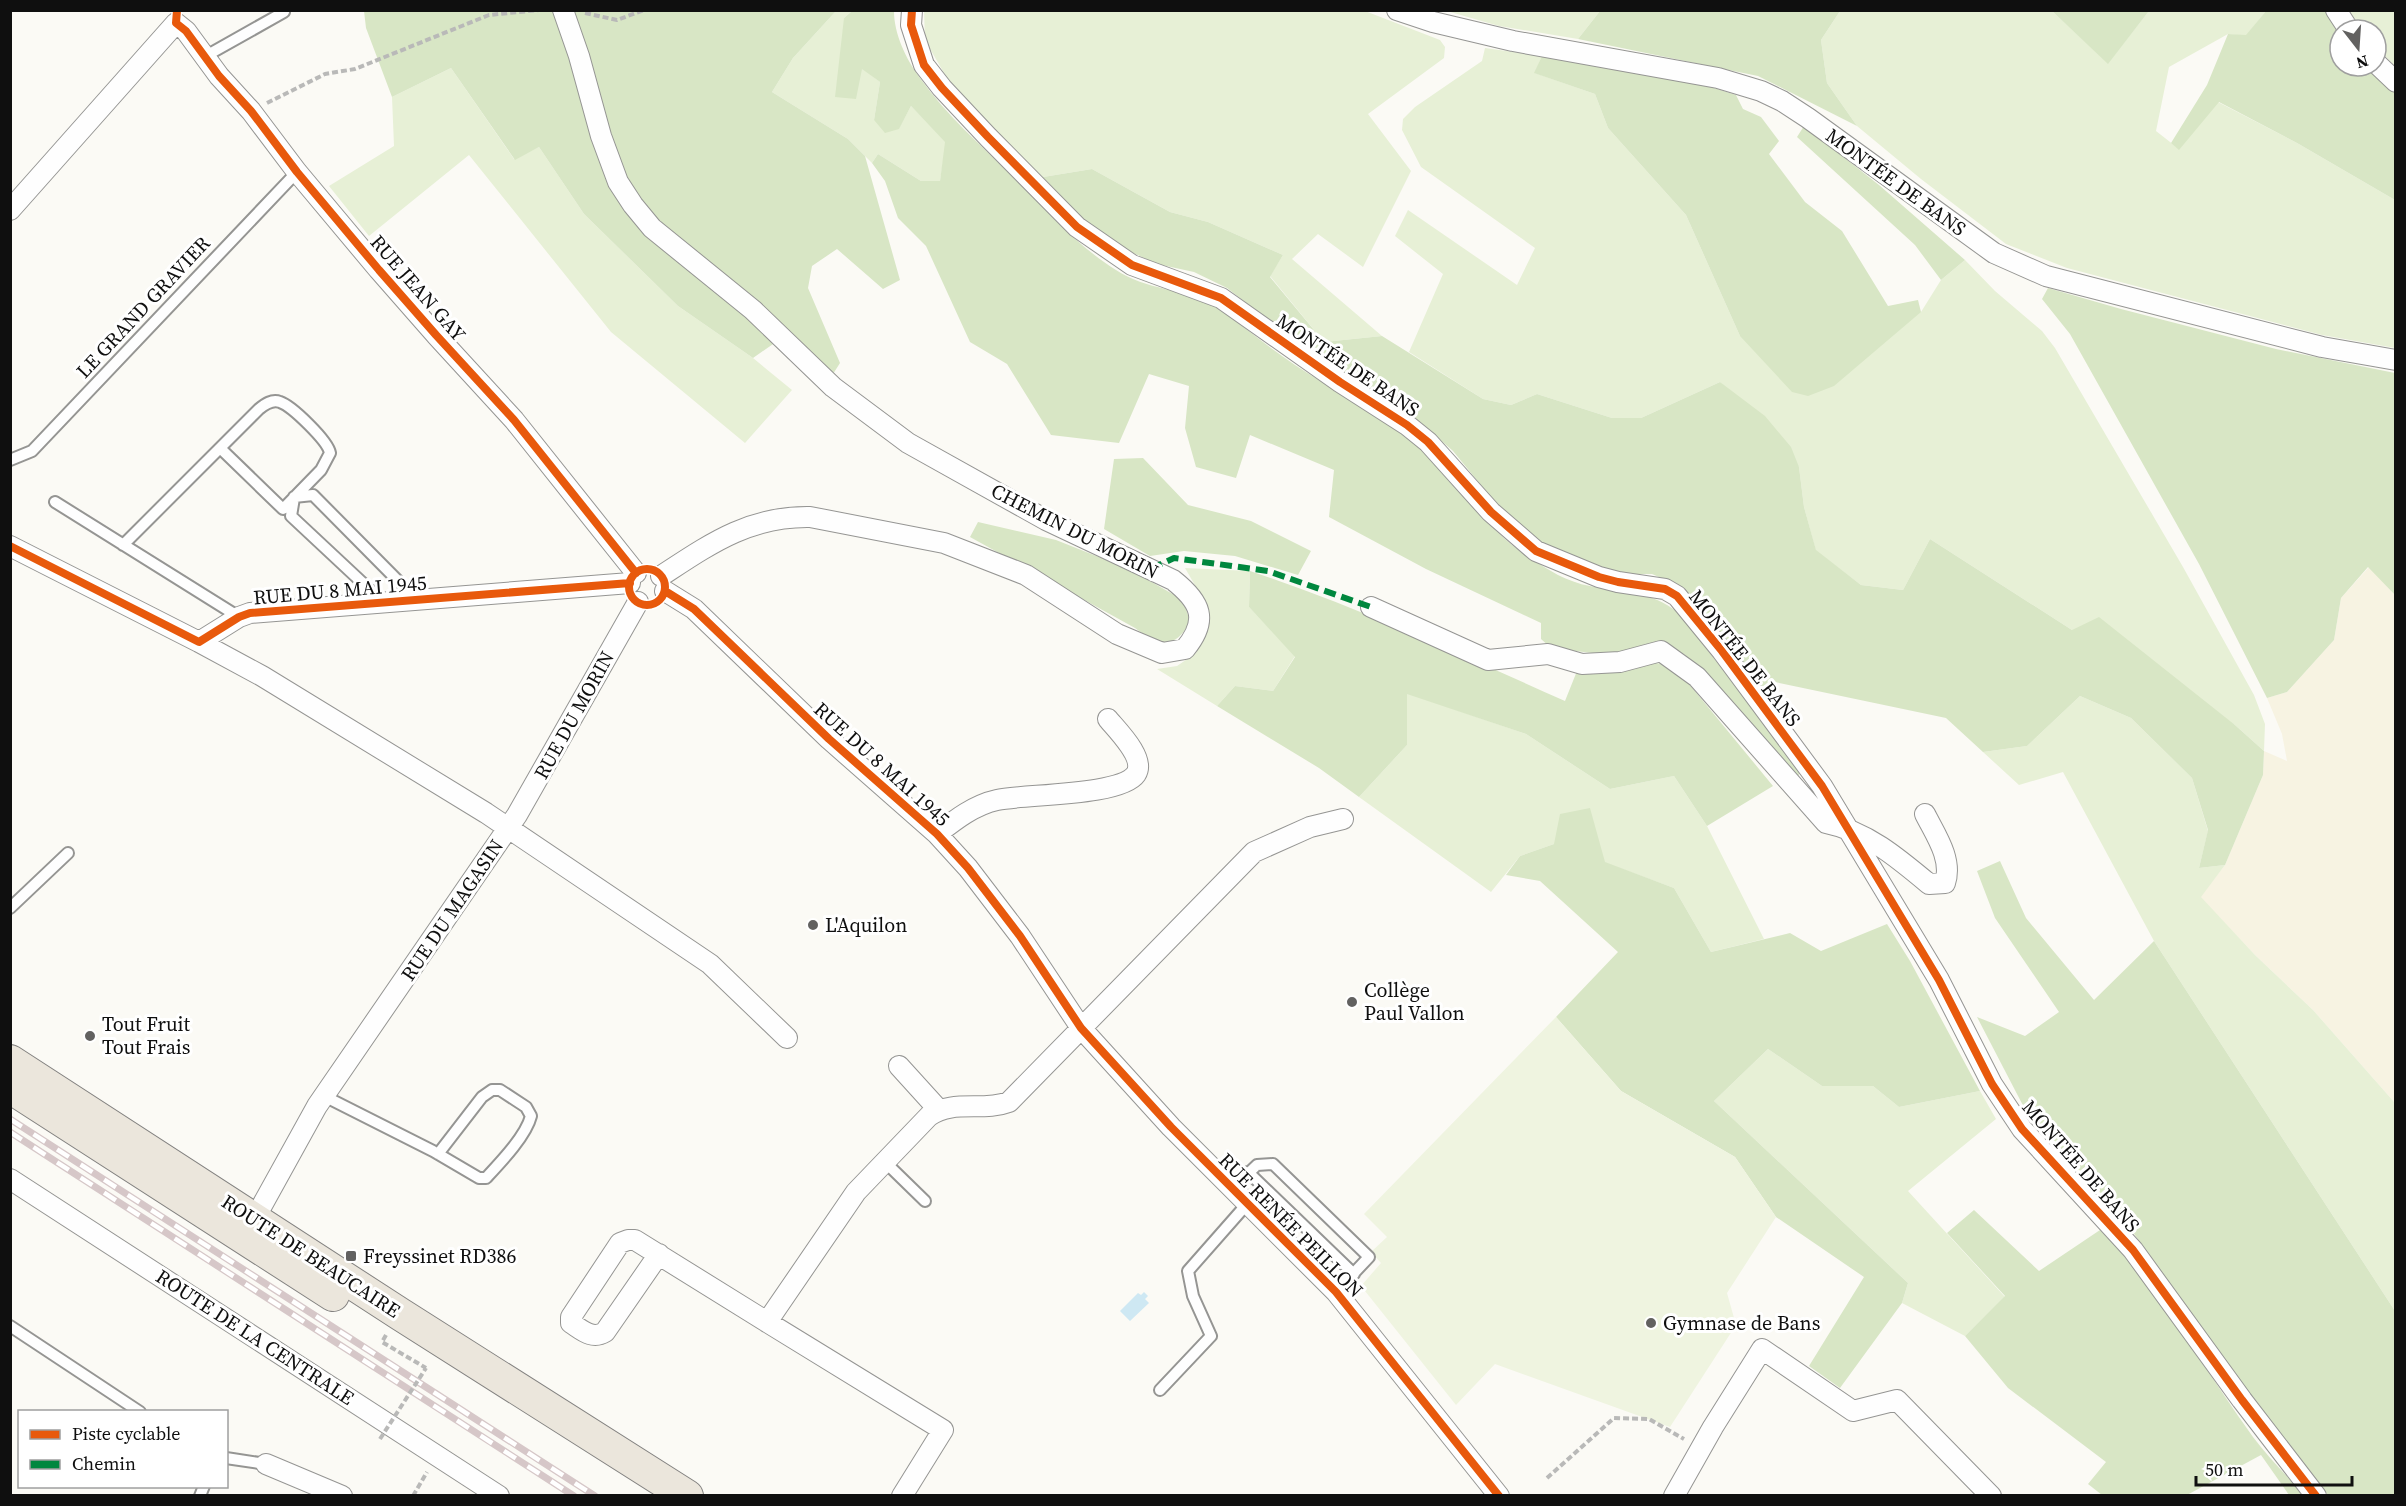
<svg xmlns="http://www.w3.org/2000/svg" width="2406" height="1506" viewBox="0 0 2406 1506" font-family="'Source Serif 4',serif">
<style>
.farmland{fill:#f7f3e2}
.green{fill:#e7f0d6}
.forest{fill:#d8e6c5}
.pitch{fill:#eff4e0}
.water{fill:#cee8f3}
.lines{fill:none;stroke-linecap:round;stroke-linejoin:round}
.lane-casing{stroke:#959593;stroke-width:14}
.street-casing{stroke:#959593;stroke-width:22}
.primary-casing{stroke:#838280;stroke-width:34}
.path{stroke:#b9b9b8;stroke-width:4;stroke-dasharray:6 3;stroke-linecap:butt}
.lane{stroke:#fefefe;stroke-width:10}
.street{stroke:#fefefe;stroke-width:20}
.primary{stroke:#ebe6dc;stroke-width:32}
.rail-casing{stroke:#d6c7c8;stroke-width:7}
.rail{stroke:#fff;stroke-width:4.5;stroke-dasharray:14;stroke-linecap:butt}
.path-bridge{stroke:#b9b9b8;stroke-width:4;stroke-dasharray:6 3;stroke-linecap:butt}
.quiet{stroke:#00873e;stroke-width:6;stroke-dasharray:12 6;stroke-linecap:butt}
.cycleway-casing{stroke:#fff;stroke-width:11}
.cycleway{stroke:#e8590c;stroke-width:8}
.poi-dot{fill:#626160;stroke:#fff;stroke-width:2}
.labels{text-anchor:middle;stroke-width:6;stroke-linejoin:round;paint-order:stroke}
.street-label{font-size:20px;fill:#0f0f0f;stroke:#fff}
.poi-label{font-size:20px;fill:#0f0f0f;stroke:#fff;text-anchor:start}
</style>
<rect width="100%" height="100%" fill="#fbfaf5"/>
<path class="farmland" d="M2369,567L2395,595V1103L2313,1010L2255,955L2200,897L2225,865L2263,775L2264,751L2287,761L2282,734L2267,698L2287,692L2334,640L2341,598Z"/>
<path class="green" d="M836,11H852L844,18L862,68L880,82L874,120L899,128L911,106L946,142L940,181H921L878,154L872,163L848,139L772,92L793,58Z
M924,11H1365L1440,40L1445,47L1444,58L1368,114L1411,171L1363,267L1318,234L1292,259L1382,336L1324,342L1270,276L1283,255L1208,222L1170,212L1092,169L1037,178L948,80L925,40Z
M1447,11H1600L1578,39L1499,26Z
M1840,11H2052L2108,63L2149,11H2266L2246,36L2228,34L2169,67L2156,131L2179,149L2218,102L2297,143L2395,200V348L2322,335L2067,268L2006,244L1921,179L1857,126L1827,83L1821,40Z
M2349,11H2395V66L2376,47V30H2362Z
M1485,48L1542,56L1535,73L1595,94L1608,128L1686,215L1740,336L1921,312L1941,280L1965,260L1995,291L2042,331L2055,348L2183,567L2254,695L2265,724L2264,751L2235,725L2072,630L1930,539L1903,590L1861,585L1816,551L1804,507L1799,467L1720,382L1641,418H1612L1537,394L1511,405L1483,399L1409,352L1443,274L1395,236L1408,210L1517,285L1535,248L1421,167L1402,130L1403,119L1415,107L1482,61Z
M451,68L514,159L539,147L584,214L678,306L753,358L792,390L745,443L611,332L469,155L369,236L329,186L394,146L392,97Z
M1185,568L1250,571L1249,607L1295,656L1273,691L1235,686L1217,706L1157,669L1177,666L1196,653L1208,626L1207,606Z
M1407,693L1526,734L1610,789L1674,776L1707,826L1764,939L1711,952L1674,888L1554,844L1520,856L1491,892L1359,797L1407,745Z
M2080,696L2131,718L2192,778L2208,831L2199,868L2225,865L2201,897L2255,955L2313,1010L2395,1103V1311L2154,941L2063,772L2019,785L1983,752L2027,746Z
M1768,1049L1822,1086H1873L1899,1107L1980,1091L1996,1119L1908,1191L2005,1297L1965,1336L1902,1303L1908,1283L1714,1101Z"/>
<path class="forest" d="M364,11H836L793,58L772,92L848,139L865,156L900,280L883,289L837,249L812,266L808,288L840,363L833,374L789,333L753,358L678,306L584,214L539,147L515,160L451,68L392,97L366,28Z
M852,11H894C894,34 906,59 920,78C946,115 982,146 1014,178C1047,210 1077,246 1116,270C1146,290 1184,289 1215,305C1242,325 1268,347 1295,365C1330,388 1369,408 1403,433C1449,469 1481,527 1529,557C1548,570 1567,582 1590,586C1625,593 1649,590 1679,613L1801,771L1797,778L1684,654L1658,643L1631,652L1600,654L1551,648L1541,639V623L1426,569L1329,517L1334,470L1250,435L1236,478L1196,467L1185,428L1189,386L1149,374L1119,443L1051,435L1007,364L970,342L926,246L898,218L885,181L872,163L878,154L921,181H940L945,142L911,106L899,129L885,133L874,120L880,82L862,69L856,99L835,97L844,18Z
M1600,11H1840L1821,40L1827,83L1857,126L1758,76L1578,39Z
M2052,11H2149L2108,64Z
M2266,11H2326L2340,35V66H2365L2395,89V200L2297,143L2219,102L2179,150L2171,143L2207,85L2228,34L2246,35Z
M1542,56L1711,87L1736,95L1743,109L1761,117L1779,141L1769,154L1805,202L1842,231L1888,306L1918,300L1921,312L1834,386L1808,396L1792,392L1740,336L1686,215L1608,128L1595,94L1534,73Z
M1804,126L1879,185L1965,260L1941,280L1915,245L1797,137Z
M1092,169L1170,212L1208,222L1283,255L1270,277L1324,342L1382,336L1483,399L1511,405L1537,394L1612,418H1641L1720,382L1765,416L1791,447L1799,467L1804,507L1816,550L1861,585L1903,590L1930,539L2072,630L2099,617L2235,725L2264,751L2263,775L2225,865L2199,868L2208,830L2192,778L2131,718L2080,696L2027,746L1983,752L1946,718L1770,681L1764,691L1690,597L1675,584L1652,574H1615L1541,543L1507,517L1453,451L1421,423L1316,357L1227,288L1194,272L1157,264L1116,245L1085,228L1037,178Z
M2048,288L2121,309L2276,349L2395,373V595L2368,567L2341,598L2334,640L2287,692L2267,698L2199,564L2070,334L2042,299Z
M1143,458L1188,505L1251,521L1311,551L1298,575L1235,556L1184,551L1150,556L1104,529L1114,459Z
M978,522L1056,540L1129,569L1183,600L1190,621C1176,651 1157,645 1135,628L970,537Z
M1250,571C1358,607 1462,655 1565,701L1577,671L1650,662L1668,665L1685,679L1773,786L1707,826L1674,776L1610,789L1526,734L1407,694V745L1359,797L1319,768L1217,706L1235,686L1273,691L1295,657L1249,607Z
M1590,808L1605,862L1674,888L1711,952L1790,933L1821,951L1887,924L1910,961L1980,1091L1899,1107L1873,1086H1822L1768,1049L1714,1101L1908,1283L1902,1303L1840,1388L1809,1366L1864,1277L1776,1217L1735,1157L1621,1091L1556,1017L1618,952L1540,881L1506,875L1520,856L1554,844L1560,814Z
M2000,861L2026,918L2094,1000L2154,941L2395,1311V1495H2328L2248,1395L2118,1211L2030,1119L1977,1017L2025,1036L2059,1012L1995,918L1977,871Z
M1974,1210L2039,1271L2100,1230C2161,1290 2203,1368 2253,1437C2268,1457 2287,1476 2304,1495H2289L2261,1455L2187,1495H2102L2088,1484L2106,1462L2008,1388L1965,1336L2005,1296L1947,1233Z"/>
<path class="pitch" d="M1556,1017L1621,1091L1735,1157L1776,1217L1727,1293L1736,1325L1670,1427L1495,1364L1456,1405L1361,1286L1381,1263L1371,1252L1387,1237L1364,1214Z"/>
<path class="water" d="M1144,1292L1148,1296L1145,1299L1149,1303L1130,1321L1120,1311L1138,1293L1141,1295Z"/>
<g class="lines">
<defs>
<path id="lane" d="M204,57L284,12
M10,460L32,451L297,172
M294,497L313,495L416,599
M294,498L291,516L383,602
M55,502L239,617
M123,545L259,409C265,404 272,399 280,402C292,406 328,441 330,453L321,470L283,509L220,448
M10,908L68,853
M324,1096L433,1151L479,1178H486C500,1163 526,1136 531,1116L526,1107L500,1090H492L482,1097L438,1154
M885,1162L925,1201
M1248,1172L1354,1274
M1232,1189L1257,1165L1273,1164L1369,1257L1336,1292
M10,1326L140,1412
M1160,1390L1211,1336L1193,1296L1188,1271L1247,1204
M226,1458L266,1464
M200,1496L204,1486"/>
<path id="street" d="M563,10L579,56L601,136L618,182L633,205L652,228L753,310L833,387L908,443L1046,520L1173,580C1201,602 1209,620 1185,649L1162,653L1117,634L1026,575L944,543L810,517C749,516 710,544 661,576
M912,10L911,25L924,65L942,88L988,137L1077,227L1132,265L1221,298L1340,382L1407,425L1428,442L1491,512L1536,551L1599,577L1618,582L1665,589L1677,596L1722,651L1822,786L1939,980L1992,1084L2022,1129L2133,1250L2242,1400L2316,1496
M1397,10L1433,22L1513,41L1718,78L1761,91L1782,101L1808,118L1994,253L2046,276L2322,347L2396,360
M2336,10L2349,30
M2376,63L2396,82
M10,210L176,23L186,31L219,76L251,111L297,172L379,270L436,335L514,420L636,573
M10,546L199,642L262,676L486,813L710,964L787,1038
M665,591L694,609L829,739L937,834L968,868L1020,936L1081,1028L1171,1127L1336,1292L1499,1496
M1371,607L1488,660L1548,654L1582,664L1620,662L1661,651L1697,677L1826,823C1866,831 1898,858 1929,884L1945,883C1953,859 1935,834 1925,814
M199,642L239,617L250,613L630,583
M937,834C955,820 974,805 997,800C1024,794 1121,796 1136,774C1146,758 1117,730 1108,719
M899,1066L938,1109
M10,1179L499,1496
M249,1229L317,1106L517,815L638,602
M659,1254L605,1332C592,1340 582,1330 571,1323V1317L620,1243L628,1240H635L767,1322L856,1192L929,1116C953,1099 983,1112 1009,1102L1254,852L1310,827L1343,819
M767,1322L943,1430L902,1496
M266,1464L342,1496
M1674,1496L1713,1427L1762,1349L1853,1411L1897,1400L1991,1496"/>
<path id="primary" d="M10,1061L400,1314L687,1496
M10,1087L333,1295"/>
</defs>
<use href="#lane" class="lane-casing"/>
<use href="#street" class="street-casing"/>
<use href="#primary" class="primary-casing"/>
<path class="path" d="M585,13L617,20L644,10
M267,103L325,74L355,69L489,15L539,10
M386,1335L382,1342L426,1368
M1547,1478L1614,1418L1649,1419L1684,1439
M413,1496L427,1472"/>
<use href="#lane" class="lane"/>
<use href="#street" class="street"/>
<use href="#primary" class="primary"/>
<defs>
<path id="rail" d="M10,1119L595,1496
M10,1132L574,1496"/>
</defs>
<use href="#rail" class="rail-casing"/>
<use href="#rail" class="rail"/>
<path class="path-bridge" d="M380,1439L426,1368"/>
<path class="quiet" d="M1151,569L1174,558L1268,571L1371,607"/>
<defs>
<path id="cycleway" d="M177,10L176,23L186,31L219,76L251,111L297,172L379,270L436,335L514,420L636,573
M912,10L911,25L924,65L942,88L988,137L1077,227L1132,265L1221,298L1340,382L1407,425L1428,442L1491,512L1536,551L1599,577L1618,582L1665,589L1677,596L1722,651L1822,786L1939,980L1992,1084L2022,1129L2133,1250L2242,1400L2316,1496
M10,546L199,642L239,617L250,613L630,583
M629 587a18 18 0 1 1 36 0a18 18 0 1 1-36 0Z
M665,591L694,609L829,739L937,834L968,868L1020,936L1081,1028L1171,1127L1336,1292L1499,1496"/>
</defs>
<use href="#cycleway" class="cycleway-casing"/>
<use href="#cycleway" class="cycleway"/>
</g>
<g class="poi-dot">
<circle cx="813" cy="925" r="6"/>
<circle cx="1352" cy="1002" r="6"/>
<circle cx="90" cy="1036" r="6"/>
<rect x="345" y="1250" width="12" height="12" rx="3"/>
<circle cx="1651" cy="1323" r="6"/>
</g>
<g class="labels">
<g class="street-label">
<text transform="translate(1896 182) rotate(36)" y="7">MONTÉE DE BANS</text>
<text transform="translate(418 288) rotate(49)" y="7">RUE JEAN GAY</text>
<text transform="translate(143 307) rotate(-47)" y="7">LE GRAND GRAVIER</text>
<text transform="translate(1348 365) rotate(34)" y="7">MONTÉE DE BANS</text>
<text transform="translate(1075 531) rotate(27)" y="7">CHEMIN DU MORIN</text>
<text transform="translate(340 590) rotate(-5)" y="7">RUE DU 8 MAI 1945</text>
<text transform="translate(1745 658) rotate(52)" y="7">MONTÉE DE BANS</text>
<text transform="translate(574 715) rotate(-61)" y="7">RUE DU MORIN</text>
<text transform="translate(882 764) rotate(42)" y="7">RUE DU 8 MAI 1945</text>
<text transform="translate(452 910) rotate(-56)" y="7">RUE DU MAGASIN</text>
<text transform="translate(2081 1166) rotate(49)" y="7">MONTÉE DE BANS</text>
<text transform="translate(1291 1225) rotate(45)" y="7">RUE RENÉE PEILLON</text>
<text transform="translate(311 1256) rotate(33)" y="7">ROUTE DE BEAUCAIRE</text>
<text transform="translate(255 1337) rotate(33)" y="7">ROUTE DE LA CENTRALE</text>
</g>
<g class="poi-label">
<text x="825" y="932">L'Aquilon</text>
<text x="1364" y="997">Collège<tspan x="1364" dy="23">Paul Vallon</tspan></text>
<text x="102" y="1031">Tout Fruit<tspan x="102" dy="23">Tout Frais</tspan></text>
<text x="363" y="1263">Freyssinet RD386</text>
<text x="1663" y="1330">Gymnase de Bans</text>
</g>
</g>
<rect width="2406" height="1506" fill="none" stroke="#0f0f0f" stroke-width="24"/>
<rect x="18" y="1410" width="210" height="78" fill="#ffffff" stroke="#9f9f9f" stroke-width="1.5"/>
<rect x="30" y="1430" width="30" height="9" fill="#e8590c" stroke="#9f9f9f" stroke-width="1.5"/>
<text x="72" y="1440" font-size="18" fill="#0f0f0f">Piste cyclable</text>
<rect x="30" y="1460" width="30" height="9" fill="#00873e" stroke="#9f9f9f" stroke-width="1.5"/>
<text x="72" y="1470" font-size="18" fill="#0f0f0f">Chemin</text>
<g transform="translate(2358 48) rotate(163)"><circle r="28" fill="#ffffff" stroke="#9f9f9f" stroke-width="1.5"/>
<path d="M0-4.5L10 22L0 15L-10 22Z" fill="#626160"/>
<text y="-9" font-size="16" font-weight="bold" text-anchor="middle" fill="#0f0f0f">N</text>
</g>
<path d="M2196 1476v9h156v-9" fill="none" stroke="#0f0f0f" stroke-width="3"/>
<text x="2205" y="1476" font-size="18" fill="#0f0f0f" stroke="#ffffff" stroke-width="4.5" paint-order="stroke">50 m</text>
</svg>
